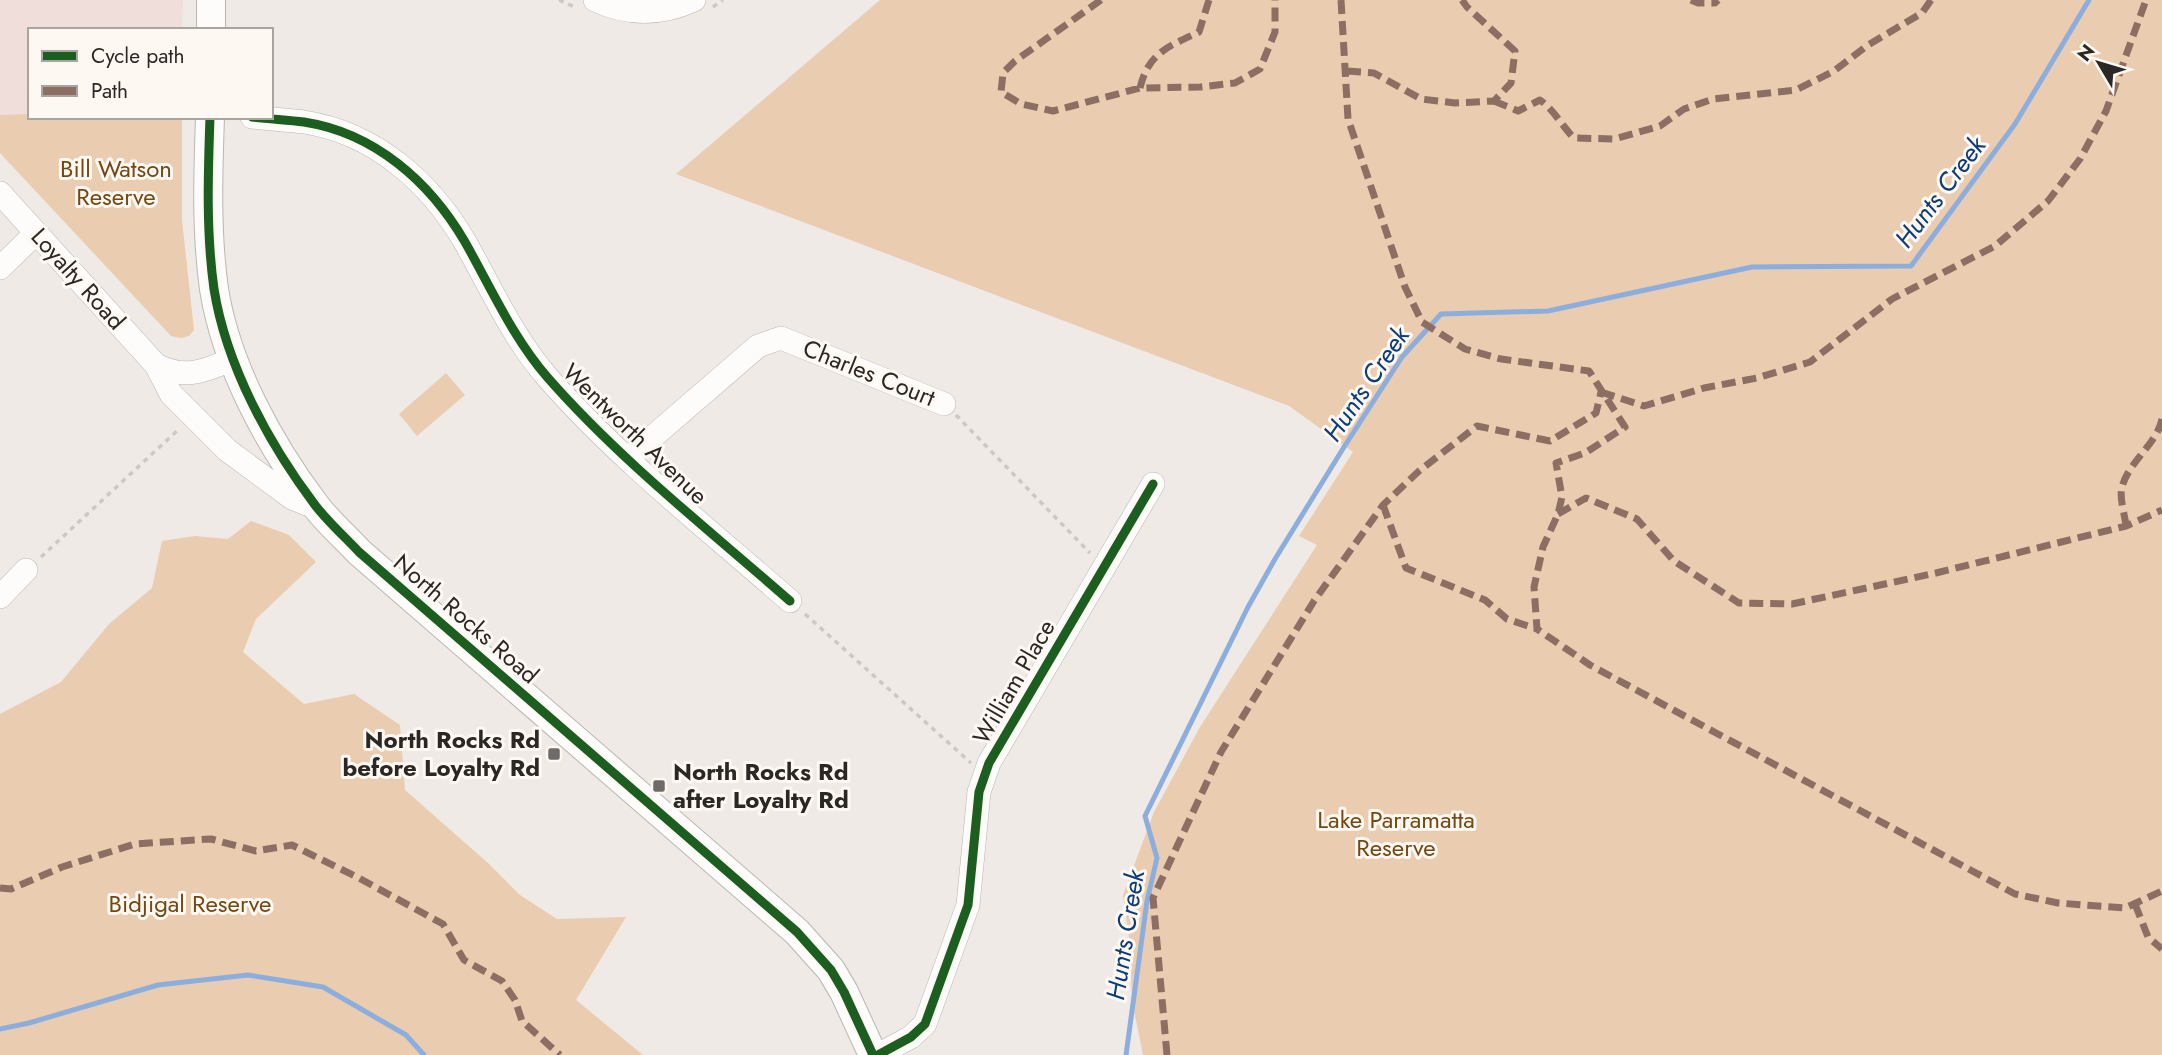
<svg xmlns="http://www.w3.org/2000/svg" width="2162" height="1055" viewBox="0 0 2162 1055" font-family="Jost,sans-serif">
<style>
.industrial{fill:#efdeda}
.green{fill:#eaccb0}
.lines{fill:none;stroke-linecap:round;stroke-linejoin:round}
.stream{stroke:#8caede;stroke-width:5}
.minor-casing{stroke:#bab6b3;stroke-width:24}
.major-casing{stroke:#bab6b3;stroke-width:30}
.path{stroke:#cbc9c8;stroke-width:3.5;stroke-dasharray:5 5;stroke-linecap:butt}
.minor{stroke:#fdfcfb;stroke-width:23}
.major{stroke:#fdfcfb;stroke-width:28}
.quiet{stroke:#8d6e63;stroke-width:7;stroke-dasharray:14 7;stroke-linecap:butt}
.cycleway-casing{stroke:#fef8f3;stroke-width:13}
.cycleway{stroke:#1b5e20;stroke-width:9}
.poi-dot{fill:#6f6b68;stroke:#fef8f3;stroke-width:2.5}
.labels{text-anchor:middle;stroke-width:6;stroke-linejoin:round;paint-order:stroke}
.park-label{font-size:24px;fill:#744812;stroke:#fef8f3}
.street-label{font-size:24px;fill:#2a2724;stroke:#fef8f3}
.poi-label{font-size:24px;font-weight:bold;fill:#2a2724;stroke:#fef8f3;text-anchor:end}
.water-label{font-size:26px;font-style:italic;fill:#0b3d7c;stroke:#fef8f3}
</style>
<rect width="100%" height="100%" fill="#efeae6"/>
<path class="industrial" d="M0,0H183L182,30H30V114L0,115Z"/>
<path class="green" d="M880,0H2162V1055H1143L1132,1001L1129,938L1123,895L1154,812L1200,727L1317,545L1299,536L1353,452L1289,406L676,174Z
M30,114V117H182V220L194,330L189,336L181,338L171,336L0,153V115Z
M446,373L465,395L417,436L399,414Z
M251,521L289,535L316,562L256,619L243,652L304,704L354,694L400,725L405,790L488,863L520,895L557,919L626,917L576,1000L643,1055H0V714L61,682L109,624L152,588L162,541L195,536L228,539Z"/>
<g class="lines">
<path class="stream" d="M0,1029L29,1023L158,985L248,975L323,987L406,1035L424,1055
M1126,1055L1147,901L1157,858L1145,816L1248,607L1275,559L1344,447L1402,357L1441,314L1548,311L1752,267L1911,266L2015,124L2089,0"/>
<defs>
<path id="minor" d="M595,0C629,16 661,15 694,0
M252,117C269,119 287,120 304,122C375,133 430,182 465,242C491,288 513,338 548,378C620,460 708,529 790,601
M0,193L156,365C186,380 204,371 233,359
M0,268L36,233
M156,365L171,394L227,450L292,498L317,508
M627,459L758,346L781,338L944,404
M0,597L26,570
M878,1055L911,1037L925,1024L968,905L979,792L989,763L1153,484"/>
<path id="major" d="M211,30V0
M210,117C208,174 206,232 214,289C226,365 269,444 315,505C328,522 345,537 359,552L797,932L831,970L844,992L873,1055"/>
</defs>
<use href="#minor" class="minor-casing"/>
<use href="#major" class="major-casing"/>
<path class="path" d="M559,0L577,8
M713,7L723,0
M956,415L1090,553
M41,557L179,429
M805,614L971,763"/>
<use href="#minor" class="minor"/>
<use href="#major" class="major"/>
<path class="quiet" d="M1101,0L1015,61L1003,73L1001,92L1021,104L1053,111L1140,88L1200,87L1235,83L1260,69L1275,32V0
M1341,0L1348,119L1405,287L1422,322L1465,349L1501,359L1589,371L1625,427L1585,453L1556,463L1562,497L1558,514L1543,547L1534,587L1537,629L1590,665L2015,894L2058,903L2125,908L2162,891
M1691,0L1698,3H1715L1718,0
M1347,71L1374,73L1421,99L1455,103L1494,101L1511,83L1515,51L1467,7L1462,0
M1140,88C1148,53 1169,46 1199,32L1209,0
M1494,101L1518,111L1540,100C1554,110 1562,126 1574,138L1614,139L1660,126L1684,109L1713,99L1796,90L1834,71L1868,45L1922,13L1931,0
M1601,392L1644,406L1704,388L1757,378L1810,362L1892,299L1995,246L2048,201L2080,159L2106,111L2146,0
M1383,505L1406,568L1485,600L1507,619L1537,629
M1558,514L1586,498L1637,519L1674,561L1739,603L1792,604L1936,573L2126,526L2162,510
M2126,526C2125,515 2119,498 2122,487C2129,461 2157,444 2162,419
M0,888L11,889L62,867L135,844L211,839L256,851L292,845L357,877L443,924L464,960L502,981L515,1000L522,1021L560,1055
M2135,904L2148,937L2162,949
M1167,1055L1153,898L1221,752L1314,601L1383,505L1419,471L1477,426L1550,441L1596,413L1601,392"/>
<defs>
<path id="cycleway" d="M210,117C208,174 206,232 214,289C226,365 269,444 315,505C328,522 345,537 359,552L797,932L831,970L844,992L873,1055
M252,117C269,119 287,120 304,122C375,133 430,182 465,242C491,288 513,338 548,378C620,460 708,529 790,601
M878,1055L911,1037L925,1024L968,905L979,792L989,763L1153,484"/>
</defs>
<use href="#cycleway" class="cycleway-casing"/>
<use href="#cycleway" class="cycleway"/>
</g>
<g class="poi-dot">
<rect x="547" y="747" width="14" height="14" rx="3.5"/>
<rect x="652" y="779" width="14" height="14" rx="3.5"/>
</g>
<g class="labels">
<g class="park-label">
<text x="116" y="177">Bill Watson<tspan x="116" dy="28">Reserve</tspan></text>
<text x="1396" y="828">Lake Parramatta<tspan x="1396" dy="28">Reserve</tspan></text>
<text x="190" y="912">Bidjigal Reserve</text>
</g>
<g class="street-label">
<text transform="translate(78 279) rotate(48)" y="8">Loyalty Road</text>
<text transform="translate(869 373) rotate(22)" y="8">Charles Court</text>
<text transform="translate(635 434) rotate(44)" y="8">Wentworth Avenue</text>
<text transform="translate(466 619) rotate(41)" y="8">North Rocks Road</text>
<text transform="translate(1014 682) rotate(-60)" y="8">William Place</text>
</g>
<g class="poi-label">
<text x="540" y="748">North Rocks Rd<tspan x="540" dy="28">before Loyalty Rd</tspan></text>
<text x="673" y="780" text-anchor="start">North Rocks Rd<tspan x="673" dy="28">after Loyalty Rd</tspan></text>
</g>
<g class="water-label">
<text transform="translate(1940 192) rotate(-53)" y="9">Hunts Creek</text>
<text transform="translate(1366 384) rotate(-56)" y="9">Hunts Creek</text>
<text transform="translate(1125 935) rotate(-81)" y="9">Hunts Creek</text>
</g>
</g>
<rect x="28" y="28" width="245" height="91" fill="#fef8f3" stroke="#a9a4a0" stroke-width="2"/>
<rect x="42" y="51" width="35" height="10" fill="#1b5e20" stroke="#a9a4a0" stroke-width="2"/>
<text x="91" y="63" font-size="21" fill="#2a2724">Cycle path</text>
<rect x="42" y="86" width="35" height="10" fill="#8d6e63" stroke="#a9a4a0" stroke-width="2"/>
<text x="91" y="98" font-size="21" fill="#2a2724">Path</text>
<g transform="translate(2099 63) rotate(308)" stroke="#fef8f3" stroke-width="5" paint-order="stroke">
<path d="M0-5L12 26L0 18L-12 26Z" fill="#2a2724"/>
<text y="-10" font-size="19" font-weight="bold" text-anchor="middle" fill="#2a2724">N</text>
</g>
</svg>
